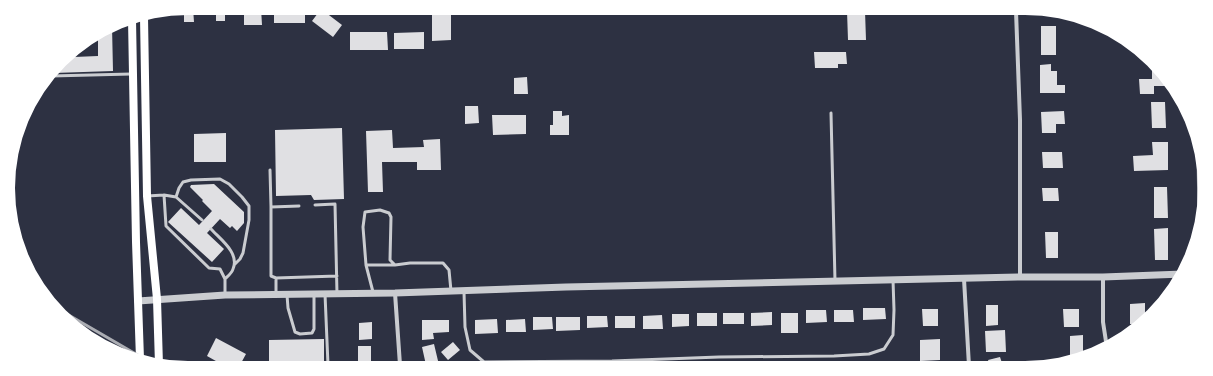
<svg xmlns="http://www.w3.org/2000/svg" width="1213" height="376" viewBox="0 0 1213 376" font-family="'Source Serif 4',serif">
<style>
.building{fill:#e0e0e3}
.lines{fill:none;stroke-linecap:round;stroke-linejoin:round}
.service{stroke:#caccd0;stroke-width:3}
.minor{stroke:#caccd0;stroke-width:4}
.tertiary{stroke:#caccd0;stroke-width:7}
.secondary{stroke:#fff;stroke-width:8}
.rail{stroke:#abadb3;stroke-width:3}
</style>
<rect width="100%" height="100%" fill="#2d3142"/>
<path class="building" d="M188,8H193L194,22H184V9Z
M216,8H225V21H216Z
M244,8H261L262,25H244Z
M274,8H305V23H274Z
M321,9L342,25L333,37L312,21Z
M432,9H451V40L432,41Z
M847,11H865L866,40H848Z
M112,26L113,71L54,73L69,53L74,50V57L98,56V35Z
M1041,26H1056V55H1041Z
M350,32H387L388,50H350Z
M424,32V49H394V33Z
M814,52H846L847,64H838V68H815Z
M1051,64V71H1057V85H1065V93H1040V65Z
M1152,65L1165,78V86H1154V94H1140L1139,79H1152Z
M527,77L528,94H514V78Z
M1151,102H1165L1166,128H1152Z
M465,106H478L479,123L465,124Z
M553,111H562V116L569,115V135H550V125H553Z
M1064,111L1065,124H1056V133H1042L1041,112Z
M492,115H526V134L493,135Z
M342,128L344,199L314,200L311,195L276,196L275,130Z
M392,130L393,148L424,147L423,140L440,139L441,170H417V162H382L383,192H368L366,131Z
M226,133V162H194V134Z
M1152,142H1168V170L1134,171L1133,156L1153,155Z
M1042,152H1062L1063,168H1043Z
M214,184L244,212V223L237,231L232,226L230,228L220,219L207,233L224,249L212,262L168,222L181,208L199,225L212,211L202,201L203,200L190,187L191,185Z
M1154,187H1167L1168,218H1154Z
M1042,188H1058L1059,201H1043Z
M1168,228V260H1155L1154,229Z
M1045,232H1058V258H1046Z
M1145,303V322L1143,324H1130V304Z
M986,305H998V325L986,326Z
M863,308H885L886,319L863,320Z
M922,309H938V326H923Z
M1063,309H1079V327H1064Z
M806,310H826L827,322L806,323Z
M834,310H853L854,322H834Z
M772,312V325L751,326V313Z
M697,313H717V326H697Z
M723,313H744V324H723Z
M781,313H798V333H781Z
M672,314H689V326L672,327Z
M662,315L663,329H643V316Z
M587,316H607L608,327L587,328Z
M615,316H635V328H615Z
M533,317H552L553,329L533,330Z
M556,317H580V330L556,331Z
M497,319L498,333L475,334V320Z
M525,319L526,332H506V320Z
M422,320H449V332L433,333L434,339L422,340Z
M372,322V339L359,340V323Z
M1005,330L1006,352H986L985,331Z
M1083,335V355H1070V336Z
M216,338L246,354L240,365H223L207,356Z
M324,339V365H269V340Z
M940,339V360L920,361V340Z
M453,342L460,350L448,360L441,352Z
M434,344L439,365H426L422,347Z
M358,346H371V365H358Z
M1000,357L1003,366H990L988,360Z"/>
<g class="lines">
<path class="service" d="M380,9L399,12L405,9
M51,76L131,74
M831,113L835,281
M270,170L271,207
M164,195L176,197L202,220
M147,196L164,195L166,226L209,268L220,269L225,279V295
M176,197L179,188L183,182L191,180L220,179L229,184L242,197L249,206V220L243,253L240,259L235,264
M315,205L335,204L337,294
M211,229C220,239 240,253 233,269C232,273 228,276 225,279
M366,265H394
M276,278L337,276
M373,292L366,265L363,227L365,212L380,210L389,213L391,217L390,260L395,265L410,263H443L449,270L451,291
M464,292L465,327L470,350L484,362L612,361L719,357L834,356L869,354L884,349L893,335L894,310L893,280
M276,294V278L271,276V207L299,206
M325,294L328,365
M287,295L288,308L295,332L300,334L312,333L314,329V294"/>
<path class="minor" d="M1016,11L1020,120V277
M1103,277V322L1107,348
M964,279L969,366
M395,293L400,365"/>
<path class="tertiary" d="M1200,150L1201,221
M138,301L225,295L395,293L566,287L1020,277H1103L1183,274"/>
<path class="secondary" d="M144,17L147,196L157,299L159,365
M132,19L136,242L140,359"/>
<path class="rail" d="M60,310L153,364"/>
</g>
<path d="M0 0H1213V376H0ZM188 15H1025A173 173 0 0 1 1198 188V188A173 173 0 0 1 1025 361H188A173 173 0 0 1 15 188V188A173 173 0 0 1 188 15Z" fill="#fff" fill-rule="evenodd"/>
</svg>
